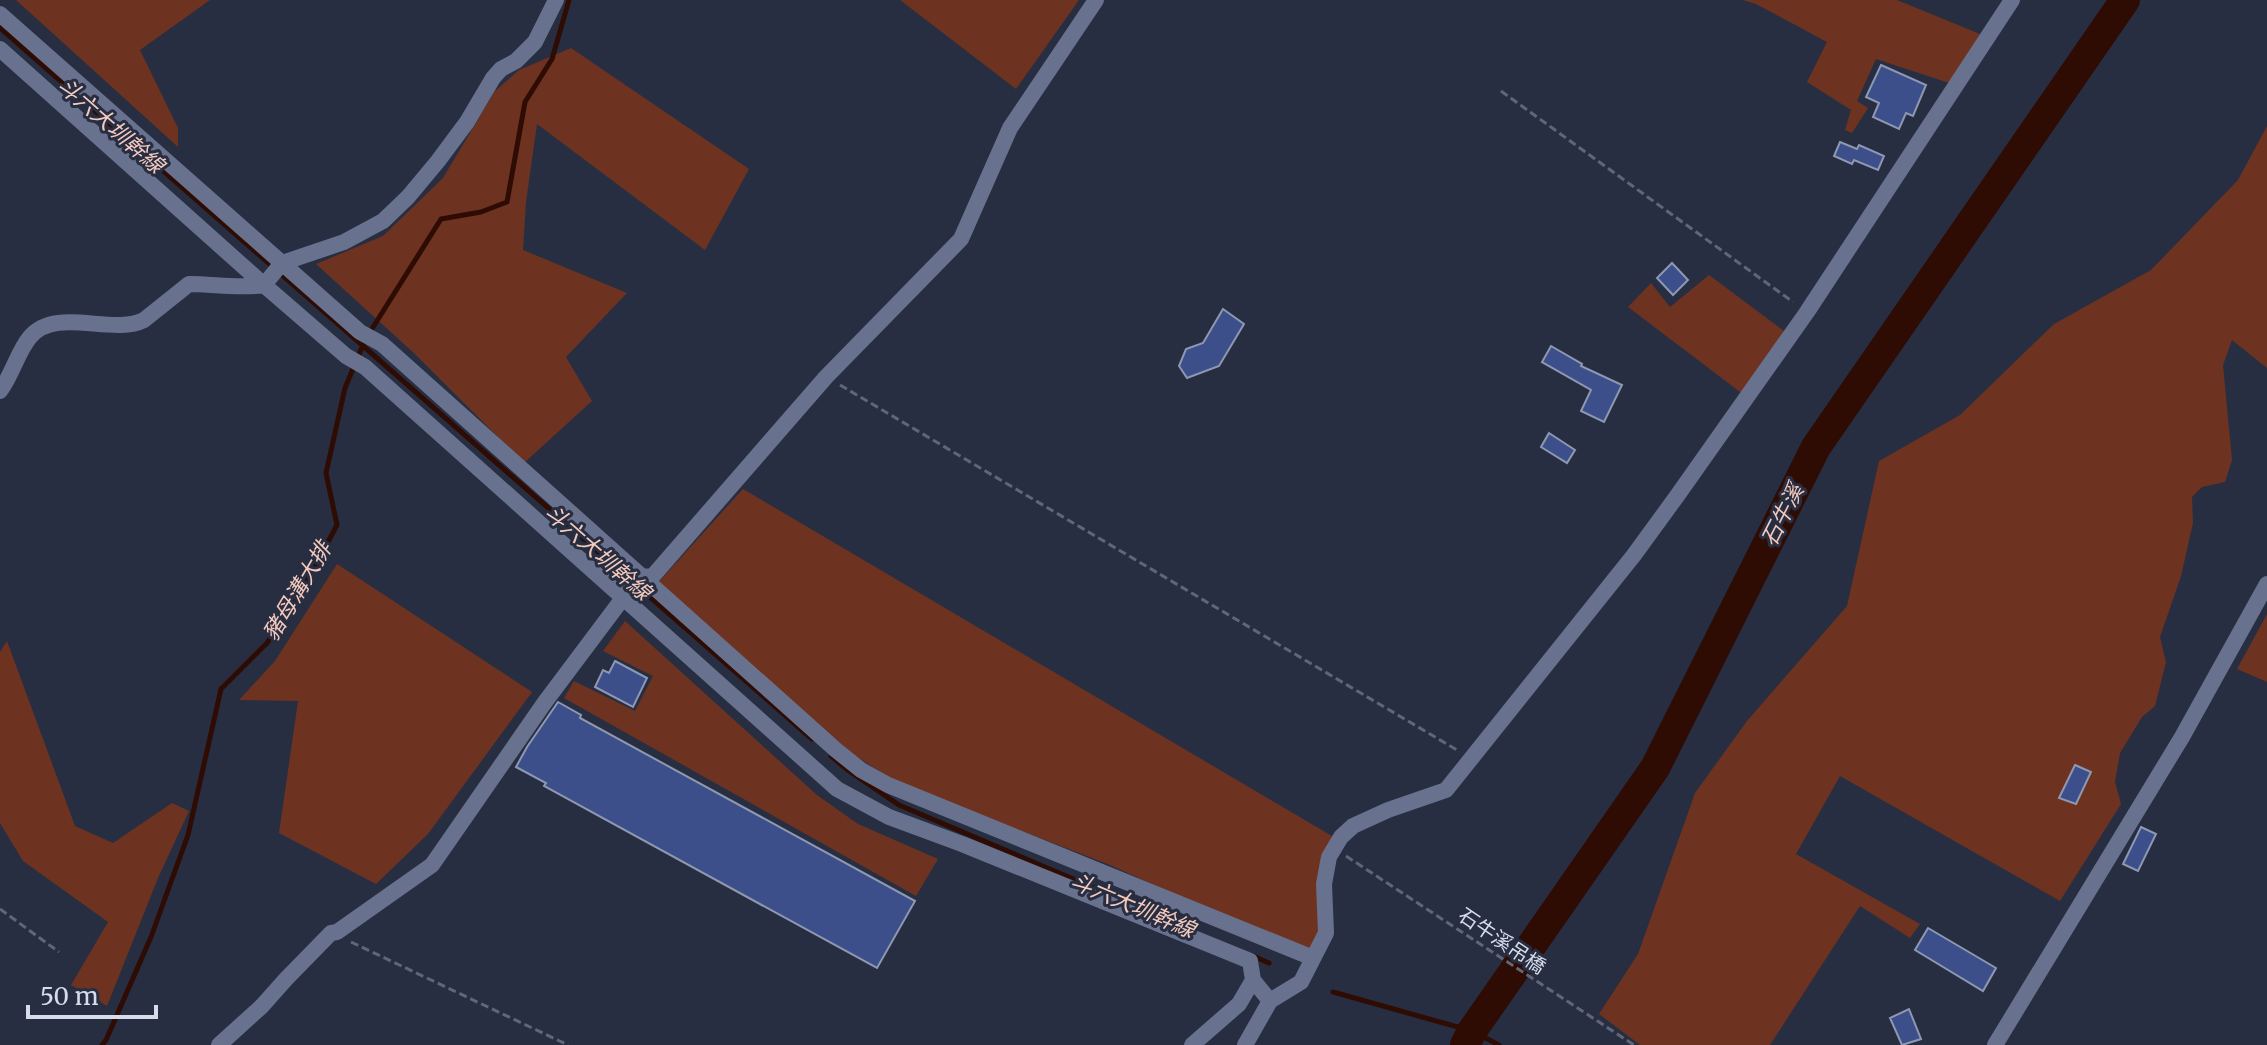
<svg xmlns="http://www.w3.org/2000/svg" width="2267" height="1045" viewBox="0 0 2267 1045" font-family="Merriweather,'Noto Sans TC',serif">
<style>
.green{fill:#6d3320}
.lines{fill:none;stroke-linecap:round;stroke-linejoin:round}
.stream{stroke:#2f0c03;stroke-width:5}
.river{stroke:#2f0c03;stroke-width:30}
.building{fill:#3c4f8b;stroke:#8e98b0;stroke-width:2}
.path{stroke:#606678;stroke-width:3;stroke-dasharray:8 4;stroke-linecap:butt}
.street{stroke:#68728e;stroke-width:16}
.labels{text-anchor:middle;stroke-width:6;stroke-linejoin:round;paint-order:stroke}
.street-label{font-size:20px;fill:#d7dcea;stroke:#272e42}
.water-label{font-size:22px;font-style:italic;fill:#f5cabd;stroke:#272e42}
</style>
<rect width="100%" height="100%" fill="#272e42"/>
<path class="green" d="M16,0H210L140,50L178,128V147Z
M900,0H1079L1016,89Z
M1743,0H1897L1980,34L1952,84L1876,59L1857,101L1868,108L1852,133L1845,130L1851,110L1807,82L1827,42L1756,4Z
M571,48L749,169L705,250L537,124L526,202L523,250L627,293L566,357L592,401L524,463L416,355L316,264L383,236L443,178L495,91L519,70Z
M2267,126V368L2232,340L2223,365L2232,460L2225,482L2202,487L2192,497L2193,523L2181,576L2160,637L2166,662L2155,706L2142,717L2120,753L2115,782L2121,804L2060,901L1840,776L1796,854L1920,924L1910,938L1860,906L1770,1045H1640L1599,1014L1638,954L1695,793L1747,721L1847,606L1879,461L1960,415L2054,324L2151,270L2238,180Z
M1709,275L1788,334L1744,395L1628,307L1651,283L1670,307Z
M743,489L1337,839L1321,898L1330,933L1313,957L1110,865L900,784L854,755L656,585Z
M337,564L532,692L428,834L376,884L279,833L298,701L239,700L275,661Z
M2267,614V682L2237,669Z
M625,621L817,795L858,824L938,859L916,896L564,698L574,681L635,711L653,676L603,651Z
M7,641L75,826L113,843L172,803L189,811L158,878L107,1006L71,985L108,922L23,861L0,823V652Z"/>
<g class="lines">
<path class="stream" d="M0,28L812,739
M370,332L441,219L481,212L507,202L525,102L552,59L569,0
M831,756L849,771L899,805L1144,909
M1253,956L1269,963
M1333,992L1472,1031L1499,1045
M102,1045L106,1040L151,937L188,835L221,689L267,643L303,589L337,525L326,473L345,388L363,345"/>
<path class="river" d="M1465,1045L1472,1031L1655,768L1816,447L2125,0"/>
</g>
<path class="building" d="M1881,65L1926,85L1913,116L1906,113L1899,129L1873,117L1879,103L1866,97Z
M1840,142L1857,149L1859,145L1884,156L1878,170L1854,160L1852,164L1834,156Z
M1672,263L1688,280L1673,295L1657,278Z
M1223,309L1244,324L1219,366L1187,378L1179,366L1186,349L1203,343Z
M1551,346L1582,364L1581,366L1622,385L1604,422L1581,411L1591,390L1542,362Z
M1549,433L1575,450L1567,463L1541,447Z
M615,661L647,678L633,707L595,687L603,670L609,673Z
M558,702L581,715L580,718L915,901L877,968L544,786L546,783L516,767L527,747Z
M2075,765L2091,772L2076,804L2059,798Z
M2141,827L2156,834L2138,871L2123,864Z
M1928,928L1996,968L1983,991L1915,950Z
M1909,1009L1921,1039L1902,1045L1890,1018Z"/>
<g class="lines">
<path class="path" d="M1501,91L1793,302
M840,385L1457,750
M1346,856L1634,1045
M0,909L59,952
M351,942L568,1045"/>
<path class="street" d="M0,14L360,332L382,344L836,750L861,770L888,785L1313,958
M0,49L264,285L346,356L365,367L837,789L889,817L962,844L1250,961L1253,980L1270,1001
M0,391C12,375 18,351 30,337C56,306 112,336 144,320L189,284C214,284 239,289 264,285L282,263L344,242L383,221L408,197L438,161L467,122L493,78L501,69L516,61L535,42L556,0
M219,1045L262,1006L286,979L331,933L337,932L432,865L545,702L623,598L641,576L652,577L826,377L961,239L1010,128L1096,0
M1192,1045L1239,1004L1253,980
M1245,1045L1270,1001L1301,982L1326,933L1324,884L1329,857L1341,837L1353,826L1388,810L1446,790L1634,555L1677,496L1807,312L2012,0
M1995,1045L2182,737L2267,584"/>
</g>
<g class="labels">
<g class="street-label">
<text transform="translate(1502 941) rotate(34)" y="7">石牛溪吊橋</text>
</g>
<g class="water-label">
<text transform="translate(111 125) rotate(41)" y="8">斗六大圳幹線</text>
<text transform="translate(1782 515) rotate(-63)" y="8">石牛溪</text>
<text transform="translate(598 552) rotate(41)" y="8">斗六大圳幹線</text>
<text transform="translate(297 591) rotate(-59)" y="8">豬母溝大排</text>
<text transform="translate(1133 905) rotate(23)" y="8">斗六大圳幹線</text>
</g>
</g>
<path d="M28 1005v12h128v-12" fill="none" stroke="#d7dcea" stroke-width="4"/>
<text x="40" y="1005" font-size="24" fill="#d7dcea" stroke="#272e42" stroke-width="6" paint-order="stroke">50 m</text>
</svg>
